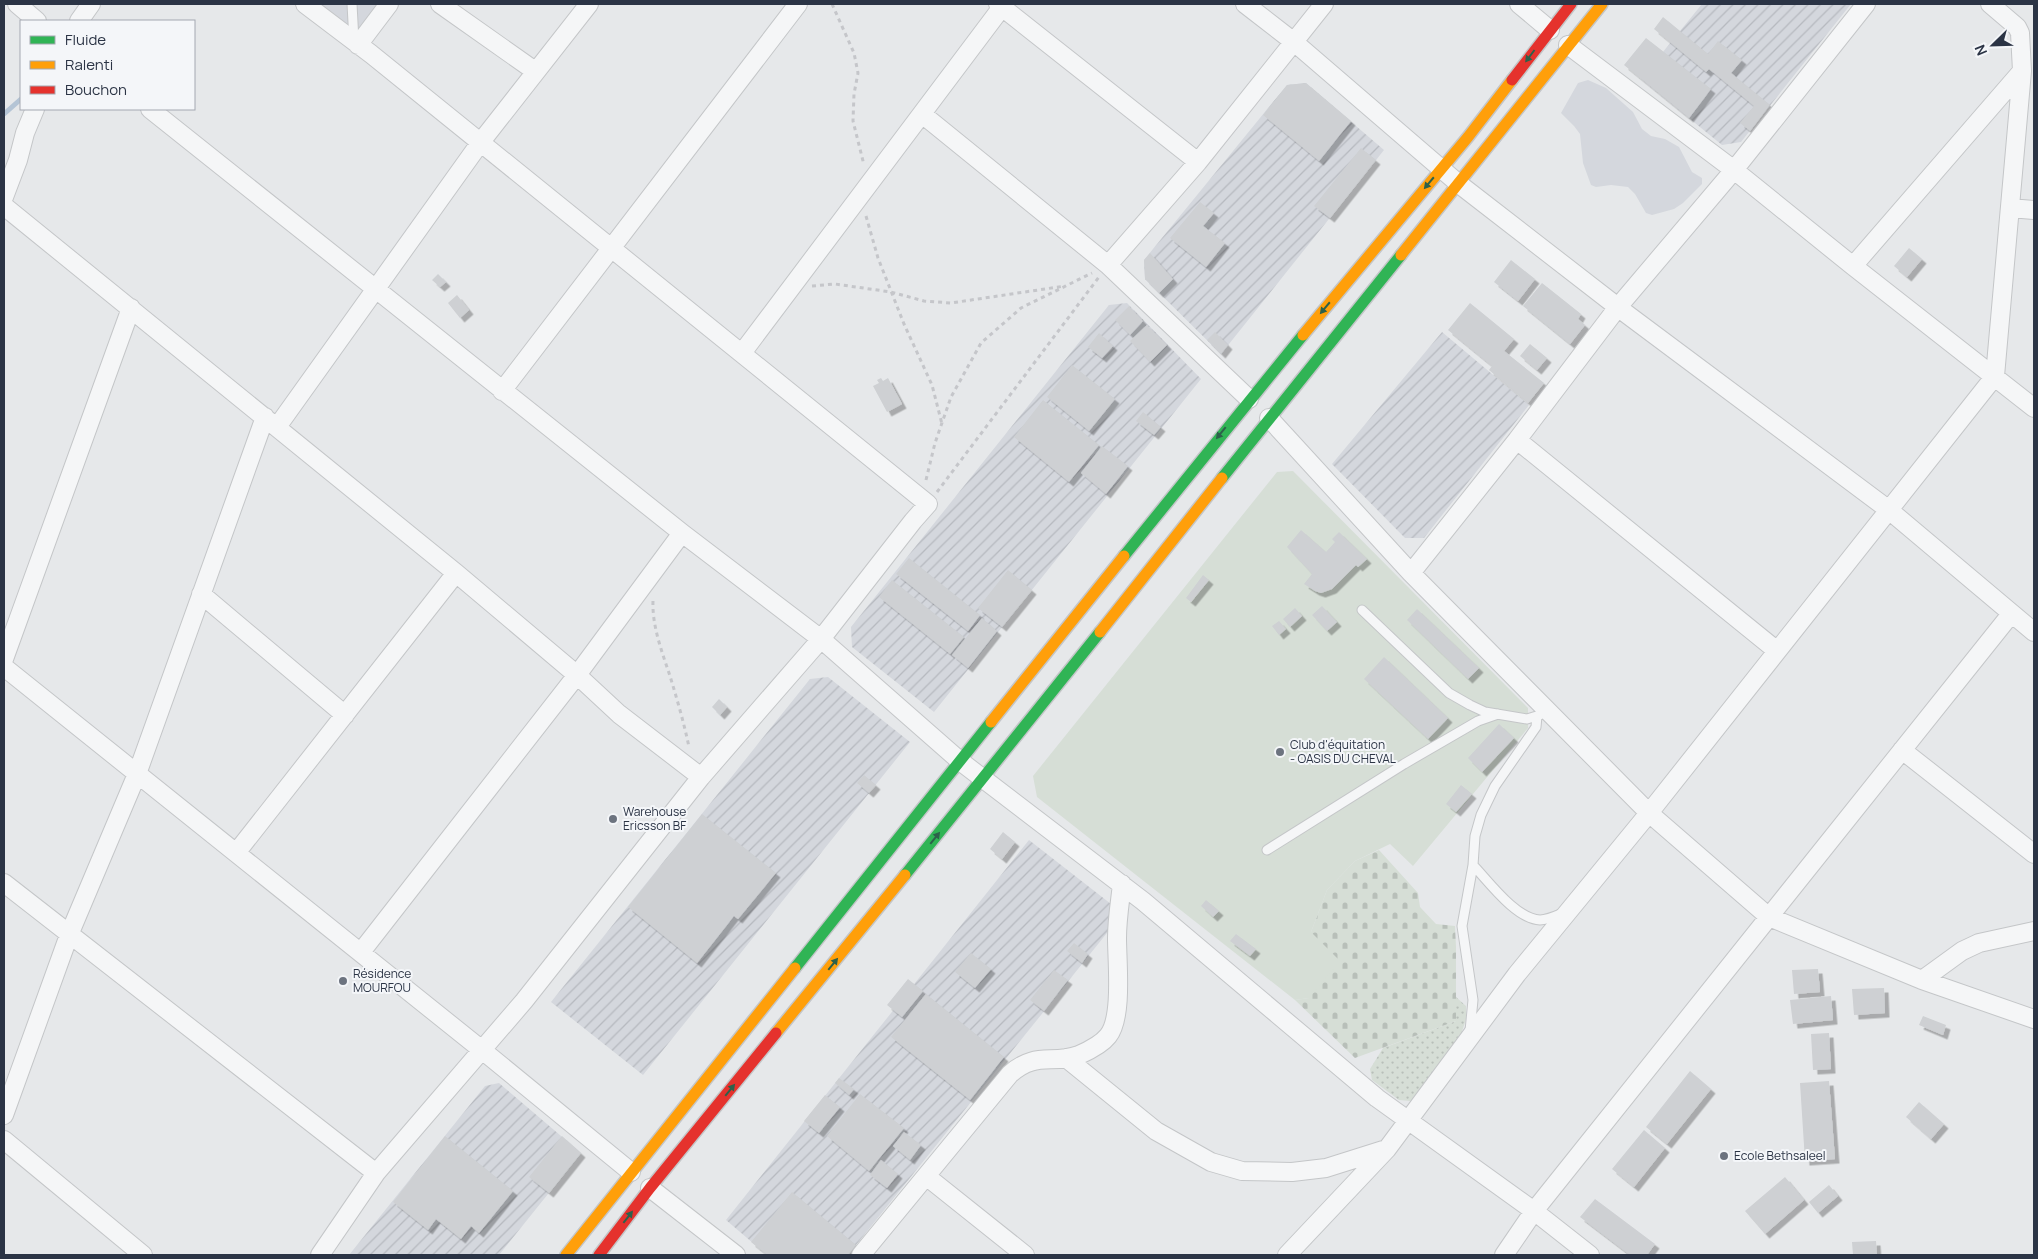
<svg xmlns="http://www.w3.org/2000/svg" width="2038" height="1259" viewBox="0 0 2038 1259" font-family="Manrope,sans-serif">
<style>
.built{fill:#d4d7dd}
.industrial{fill:url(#industrial-furrows)}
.grass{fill:url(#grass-dots)}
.cemetery{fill:url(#cemetery-stones)}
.green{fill:#d6ded6}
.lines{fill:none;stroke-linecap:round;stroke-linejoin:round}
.stream{stroke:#b4c4d5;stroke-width:5}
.building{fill:#ced0d3;filter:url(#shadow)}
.lane-casing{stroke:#c4c6c8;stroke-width:11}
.street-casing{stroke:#c4c6c8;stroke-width:20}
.fast-casing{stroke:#c4c6c8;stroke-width:14}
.slow-casing{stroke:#c4c6c8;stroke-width:14}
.jam-casing{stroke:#c4c6c8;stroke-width:14}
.path{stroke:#c5c6ca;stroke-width:3;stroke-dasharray:4 4;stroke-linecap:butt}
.lane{stroke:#f5f6f7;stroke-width:9}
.street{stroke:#f5f6f7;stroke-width:18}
.fast{stroke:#30b455;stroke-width:11}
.slow{stroke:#ff9f0a;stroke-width:11}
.jam{stroke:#e5322d;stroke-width:11}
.oneway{fill:#2d614b}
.poi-dot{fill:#6c737f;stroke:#f4f6f9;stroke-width:2}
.labels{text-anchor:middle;stroke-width:4;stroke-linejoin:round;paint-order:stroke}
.poi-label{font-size:12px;fill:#2b3445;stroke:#f4f6f9;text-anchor:start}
</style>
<defs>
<pattern id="industrial-furrows" width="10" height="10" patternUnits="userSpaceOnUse" patternTransform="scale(1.25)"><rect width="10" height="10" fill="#d4d7dd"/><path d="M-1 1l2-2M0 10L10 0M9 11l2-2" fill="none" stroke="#b6b9bf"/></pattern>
<pattern id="grass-dots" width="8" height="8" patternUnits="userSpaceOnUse" patternTransform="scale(1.25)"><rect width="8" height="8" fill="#d6ded6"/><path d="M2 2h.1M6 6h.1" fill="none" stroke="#b8bfb9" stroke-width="1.8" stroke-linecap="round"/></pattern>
<pattern id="cemetery-stones" width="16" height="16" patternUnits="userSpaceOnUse" patternTransform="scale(1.25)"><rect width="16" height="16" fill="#d6ded6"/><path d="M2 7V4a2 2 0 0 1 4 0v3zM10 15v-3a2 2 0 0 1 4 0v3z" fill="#b8bfb9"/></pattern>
<filter id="shadow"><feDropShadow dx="4.5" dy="4.5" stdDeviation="0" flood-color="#0004"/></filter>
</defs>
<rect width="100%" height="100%" fill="#e6e8ea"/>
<path class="built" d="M309,4H384L355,41Z
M1588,80L1606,88L1633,112L1642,129L1651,136L1665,139L1679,147L1692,172L1702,178V184L1683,203L1674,209L1652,215L1646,213L1635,194L1628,187L1611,185L1596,187L1591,185L1583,163L1580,134L1574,126L1561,113L1578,83Z"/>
<path class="industrial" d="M1702,4H1851L1741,142L1722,145L1641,79Z
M1306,83L1384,150L1221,354L1145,279L1144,260L1287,85Z
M1127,303L1201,379L934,712L852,647L851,627L1109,305Z
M1442,332L1529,405L1424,538H1405L1332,464Z
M828,677L910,742L643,1075L551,1002L810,679Z
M1029,840L1111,904L1115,923L848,1255H767L726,1220Z
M499,1083L581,1153L499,1255H349L485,1086Z"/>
<path class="grass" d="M1456,997L1466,1006V1019L1458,1044L1421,1094L1410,1101L1399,1100L1372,1080L1370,1069L1383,1048L1456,1021Z"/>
<path class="cemetery" d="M1379,850L1418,893L1420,907L1436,924L1455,926L1456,947V1021L1355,1058L1295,1000L1309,998L1311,932L1327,890L1355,861Z"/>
<path class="green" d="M1293,471L1528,708V728L1413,866L1390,844L1355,861L1327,890L1311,932L1340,961L1309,998L1295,1000L1037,797L1033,776L1277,472Z"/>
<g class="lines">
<path class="stream" d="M4,114L21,99"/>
</g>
<path class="building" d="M1663,17L1708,54L1718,41L1742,60L1731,73L1770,105L1750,131L1740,123L1754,106L1709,69L1706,72L1654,29Z
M1646,38L1711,89L1689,118L1624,65Z
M1306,83L1351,121L1319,161L1263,115L1287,85Z
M1361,148L1376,160L1330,218L1314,206Z
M1200,202L1214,213L1203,226L1225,243L1206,267L1170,238Z
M1909,248L1922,259L1907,277L1894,266Z
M1150,253L1173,279L1159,293L1145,279L1144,260Z
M1511,260L1535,279L1518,301L1494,282Z
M438,274L446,282L440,287L432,280Z
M1542,283L1581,314L1578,319L1585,325L1570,344L1523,306Z
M457,295L469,310L460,318L448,303Z
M1470,303L1514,339L1504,351L1544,383L1528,403L1489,370L1492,366L1448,330Z
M1129,306L1143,321L1130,335L1115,320Z
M1147,325L1167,345L1150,362L1130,341Z
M1215,332L1228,345L1221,354L1207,340Z
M1099,333L1113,346L1102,358L1088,347Z
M1530,344L1547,358L1537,370L1520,356Z
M1072,365L1115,399L1089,431L1047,397Z
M881,378L883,381L888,378L902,404L887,412L873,386L879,383L877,380Z
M1043,400L1099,445L1069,482L1014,437Z
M1143,412L1161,427L1154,435L1136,421Z
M1102,446L1128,466L1106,494L1081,473Z
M1301,530L1326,552L1335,542L1332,539L1339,532L1367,559L1358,567L1356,565L1332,589L1321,593L1315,591L1304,584L1312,574L1287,547Z
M909,558L980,615L968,631L896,574Z
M1008,570L1032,590L1002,627L978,608Z
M1203,575L1209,580L1191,602L1186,598Z
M892,580L964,637L950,654L879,597Z
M1322,606L1337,622L1327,631L1312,615Z
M1295,608L1302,616L1290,627L1283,619Z
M1417,609L1479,668L1468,679L1407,620Z
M982,618L997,631L968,668L952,655Z
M1279,621L1286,629L1279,635L1272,626Z
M1384,657L1448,718L1428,739L1364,679Z
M719,699L727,707L720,715L712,707Z
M1499,724L1514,738L1482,772L1468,758Z
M864,775L876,785L869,793L857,783Z
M1461,785L1472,794L1456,812L1446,804Z
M702,814L776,873L738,919L734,916L697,963L628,907Z
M1003,832L1015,842L1002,859L990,849Z
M1206,900L1219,911L1213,917L1201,906Z
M1236,934L1256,949L1250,956L1230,941Z
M1074,943L1088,954L1082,963L1067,951Z
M971,953L991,969L975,988L955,972Z
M1818,969L1820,992L1794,994L1792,970Z
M1054,970L1068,980L1044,1011L1030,1000Z
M908,979L923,991L902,1017L887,1005Z
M1884,988L1885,1013L1854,1015L1852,989Z
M926,994L1004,1057L970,1100L891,1037Z
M1831,996L1833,1020L1793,1024L1790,1000Z
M1923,1016L1946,1025L1943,1035L1919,1025Z
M1829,1033L1831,1069L1813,1070L1811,1034Z
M1690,1071L1711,1089L1667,1144L1646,1127Z
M839,1078L854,1089L849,1095L835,1083Z
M1829,1081L1835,1159L1805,1161L1800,1083Z
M860,1094L904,1128L869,1171L827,1136Z
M825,1095L840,1107L819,1133L804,1121Z
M1919,1102L1944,1124L1931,1139L1906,1117Z
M1644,1130L1665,1148L1634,1187L1612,1169Z
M904,1132L921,1145L910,1160L893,1146Z
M445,1136L513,1191L479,1233L471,1226L461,1239L436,1219L428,1230L393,1202Z
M562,1136L581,1153L549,1193L529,1177Z
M881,1160L898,1174L887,1188L870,1175Z
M1785,1177L1804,1200L1765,1234L1745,1211Z
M1829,1185L1838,1196L1818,1213L1809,1202Z
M792,1192L856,1245L848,1255H767L751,1242Z
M1595,1199L1655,1244L1647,1255H1630L1580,1217Z
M1876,1241L1877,1255H1853L1852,1242Z"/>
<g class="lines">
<defs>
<path id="lane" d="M352,4L354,41
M1362,610L1449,693L1470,705L1485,712L1527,719L1540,715
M1267,850L1404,764L1478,721L1498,714
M1473,865C1489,882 1516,919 1540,920C1547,920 1556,916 1563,913
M1470,1031L1473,1000L1462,926L1473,865L1475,836L1481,815L1495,786L1536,727L1537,716"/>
<path id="street" d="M17,4L37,21
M305,4L371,54L928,504L913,521L821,639L701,777L524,1001L376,1173L320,1255
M440,4L535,71
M998,4L1198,162
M1245,4L1294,42L1459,184L1628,315L1889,510L2034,632
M1519,4L1550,30
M79,21L91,4
M358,45L389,4
M1568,45L1734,170L1853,266L2034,408
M150,109L682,533L821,639L960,761L1143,901L1377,1098L1534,1211L1590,1255
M922,114L1108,265L1249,399
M4,197L18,160L25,133L35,109
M4,206L456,573L577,675L619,714L701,777
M2010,208L2034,210
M1108,265L1198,162L1324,4
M1853,266L2022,71
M742,353L1002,7
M502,391L798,4
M1269,418L1411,573L1649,813L1769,917L1922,980L2034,1019
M277,427L480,143L589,4
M1517,440L1776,650
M1411,573L1517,440L1618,307L1734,170L1866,4
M201,594L345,715
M4,659L131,308
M4,667L482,1050L631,1172
M1902,750L2034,854
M236,853L456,573
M4,883L376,1173
M361,952L577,675L682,533
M1922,980L1962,951L1979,943L2034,931
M1066,1058L1156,1131L1211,1162L1242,1171L1292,1172L1326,1168L1383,1150
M4,1115L69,935L137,774L265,417
M4,1140L143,1255
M926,1176L1025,1255
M650,1188L736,1255
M861,1255L1010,1074C1036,1051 1051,1065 1079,1055C1088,1051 1101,1045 1108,1036C1123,1018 1117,962 1117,938C1117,920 1120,902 1122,884
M1287,1255L1387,1149L1517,974L1649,813L1995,376L2022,71L2020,33L2017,27L1990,4
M1504,1255L1534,1211L2011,614"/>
<path id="fast" d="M1222,478L1401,255
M1124,556L1303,335
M905,875L1100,632
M795,968L991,722"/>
<path id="slow" d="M1401,255L1602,4
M1303,335L1468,137L1512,80
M1100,632L1222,478
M991,722L1124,556
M776,1033L905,875
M566,1255L795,968"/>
<path id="jam" d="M1512,80L1571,4
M599,1255L650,1188L776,1033"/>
</defs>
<use href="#lane" class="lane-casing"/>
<use href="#street" class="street-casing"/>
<use href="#fast" class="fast-casing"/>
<use href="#slow" class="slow-casing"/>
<use href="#jam" class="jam-casing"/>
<path class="path" d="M832,4L854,53L858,73L854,94L853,121L864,165
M866,216L878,258L904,324L932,385L942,424
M812,286L835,284L891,292L924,301L951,303L1065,286
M926,480L935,443L951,397L981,343L1021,308L1092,273
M937,492L1099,277
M653,601C652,626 662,652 670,676C677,699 684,723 689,747"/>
<use href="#lane" class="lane"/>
<use href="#street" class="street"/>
<use href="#fast" class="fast"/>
<use href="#slow" class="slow"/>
<use href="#jam" class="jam"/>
</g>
<defs><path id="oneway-solid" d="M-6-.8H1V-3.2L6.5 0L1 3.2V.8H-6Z" transform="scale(1.25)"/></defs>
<g class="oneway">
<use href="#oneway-solid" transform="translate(1530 56) rotate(127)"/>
<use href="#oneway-solid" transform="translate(1429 183) rotate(130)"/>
<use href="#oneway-solid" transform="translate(1325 308) rotate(130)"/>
<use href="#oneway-solid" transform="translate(1221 433) rotate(129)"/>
<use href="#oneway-solid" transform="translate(935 838) rotate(-51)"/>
<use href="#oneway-solid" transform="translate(833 964) rotate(-51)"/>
<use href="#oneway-solid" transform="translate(730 1090) rotate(-51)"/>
<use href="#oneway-solid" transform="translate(628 1217) rotate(-52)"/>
</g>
<g class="poi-dot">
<circle cx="1280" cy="752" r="5"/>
<circle cx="613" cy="819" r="5"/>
<circle cx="343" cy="981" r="5"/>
<circle cx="1724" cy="1156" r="5"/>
</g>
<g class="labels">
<g class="poi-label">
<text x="1290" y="749">Club d'équitation<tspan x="1290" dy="14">- OASIS DU CHEVAL</tspan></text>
<text x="623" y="816">Warehouse<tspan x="623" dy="14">Ericsson BF</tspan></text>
<text x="353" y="978">Résidence<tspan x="353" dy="14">MOURFOU</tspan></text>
<text x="1734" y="1160">Ecole Bethsaleel</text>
</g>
</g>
<rect width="2038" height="1259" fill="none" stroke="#2b3445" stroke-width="10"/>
<rect x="20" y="20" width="175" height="90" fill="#f4f6f9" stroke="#a4a8b1"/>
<rect x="30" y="36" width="25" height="8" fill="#30b455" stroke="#a4a8b1"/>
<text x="65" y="45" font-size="15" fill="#2b3445">Fluide</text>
<rect x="30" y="61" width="25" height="8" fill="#ff9f0a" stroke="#a4a8b1"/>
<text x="65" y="70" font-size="15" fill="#2b3445">Ralenti</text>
<rect x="30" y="86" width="25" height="8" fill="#e5322d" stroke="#a4a8b1"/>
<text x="65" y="95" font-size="15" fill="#2b3445">Bouchon</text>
<g transform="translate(1993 45) rotate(247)" stroke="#f4f6f9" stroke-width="4" paint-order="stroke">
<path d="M0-4L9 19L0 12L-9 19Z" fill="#2b3445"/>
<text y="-8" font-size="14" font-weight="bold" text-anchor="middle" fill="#2b3445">N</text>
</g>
</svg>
